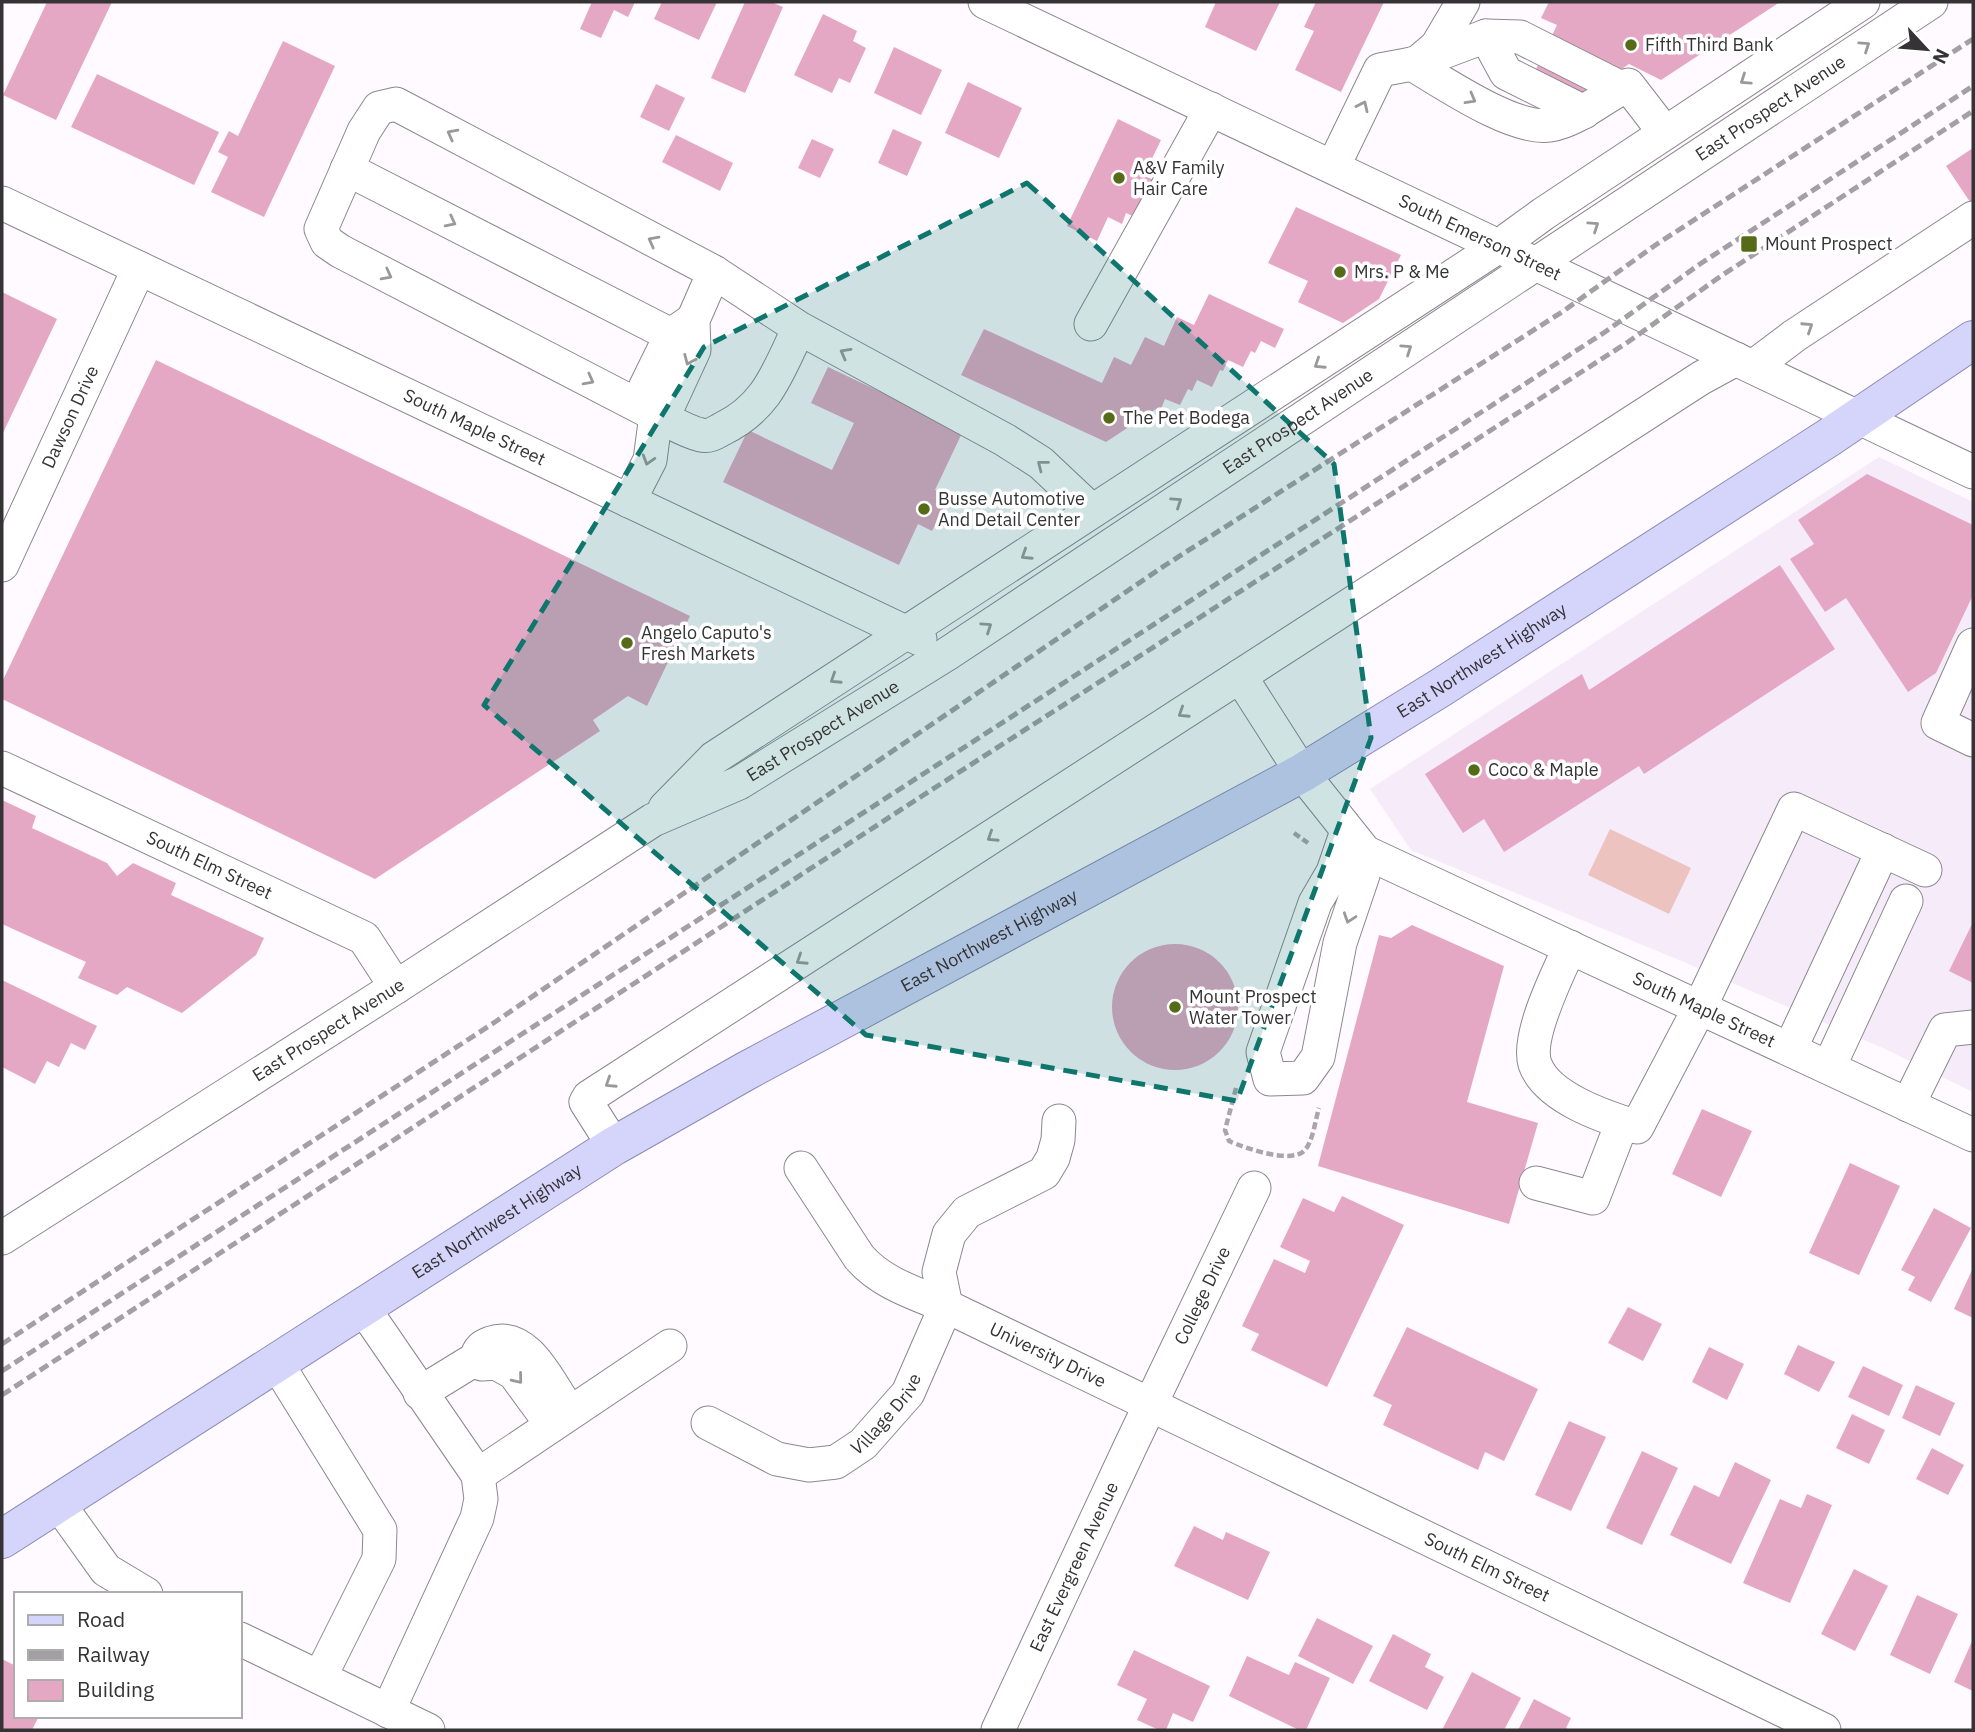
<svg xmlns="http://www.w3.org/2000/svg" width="1975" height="1732" viewBox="0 0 1975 1732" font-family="'IBM Plex Sans',sans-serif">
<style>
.built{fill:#f6ebf9}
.green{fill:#edc3c0}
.building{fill:#e5a8c4}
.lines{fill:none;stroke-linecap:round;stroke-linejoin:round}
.minor-casing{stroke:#8c878e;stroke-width:35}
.major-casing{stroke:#8b8ab5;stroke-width:40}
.path{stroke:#a9a6aa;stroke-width:4.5;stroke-dasharray:7 3.5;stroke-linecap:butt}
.minor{stroke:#fff;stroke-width:33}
.major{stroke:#d5d5fc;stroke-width:38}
.rail{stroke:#a3a0a4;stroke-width:5;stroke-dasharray:10 5;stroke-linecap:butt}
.oneway{stroke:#9a999a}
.marked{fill:#0f766e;fill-opacity:0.2;stroke:#0f766e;stroke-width:5;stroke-dasharray:14 9;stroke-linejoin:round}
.poi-dot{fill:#576a17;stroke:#fff;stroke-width:2.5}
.labels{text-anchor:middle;stroke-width:7;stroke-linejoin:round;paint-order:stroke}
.poi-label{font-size:18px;fill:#353335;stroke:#fff;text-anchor:start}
.street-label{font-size:18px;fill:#353335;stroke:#fff}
</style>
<rect width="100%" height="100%" fill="#fefaff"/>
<path class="built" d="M1879,457L1973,502V1092L1885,1049L1684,962L1411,850L1370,789Z"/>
<path class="green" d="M1610,829L1691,868L1669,914L1588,875Z"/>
<path class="building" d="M47,2H112L56,120L3,95Z
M592,2H635L628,17L614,10L601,38L580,29Z
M662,2H717L699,40L654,19Z
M745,2H771L783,7L745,93L711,78Z
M1216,2H1280L1256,51L1205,27Z
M1316,2H1384L1341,92L1295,70L1314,31L1304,27Z
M1549,2H1780L1661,80L1629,64L1566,107L1527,88L1557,25L1541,18Z
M823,14L857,31L853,41L866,48L850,83L839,78L832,93L794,75Z
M283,41L335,66L264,217L211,192L228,157L218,152L229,131L238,136Z
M894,47L942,70L921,115L874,93Z
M97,74L219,132L194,185L71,127Z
M968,82L1022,108L999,158L945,133Z
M656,84L685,98L669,131L640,117Z
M1118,119L1161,140L1144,175L1155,181L1137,218L1126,213L1122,224L1108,217L1097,241L1067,226Z
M893,129L922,142L907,176L878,163Z
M676,135L733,163L720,191L662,162Z
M812,139L834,149L820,178L798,168Z
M1973,148V200L1970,202L1946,166Z
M1296,207L1401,255L1379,299L1343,323L1298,302L1308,281L1268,263Z
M2,292L57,319L2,435Z
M1209,294L1284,329L1275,348L1261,341L1255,353L1251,351L1243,367L1228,360L1223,371L1220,370L1212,387L1197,380L1192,391L1188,389L1180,405L1165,399L1160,411L1156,409L1106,442L961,375L984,329L1102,383L1114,357L1131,365L1145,337L1164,346L1177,317L1194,325Z
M156,360L690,616L647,706L628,696L593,720L600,731L375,879L2,699V682Z
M828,367L963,431L935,490L949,497L932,531L918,524L899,565L723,482L748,430L832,470L854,423L811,403Z
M1867,474L1973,525V595L1936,673L1908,692L1846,598L1825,612L1790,559L1814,544L1798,520Z
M1780,565L1835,649L1644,774L1639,766L1504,852L1484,819L1463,833L1425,774L1582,674L1589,690Z
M2,800L36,816L32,828L107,863L117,876L133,863L176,883L171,895L264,938L256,955L182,1013L127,987L117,995L78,978L86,962L2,924Z
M1973,922V983L1949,971Z
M1412,925L1504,966L1467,1102L1538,1123L1509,1224L1318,1166L1379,935L1391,938Z
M1112 1007a63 63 0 1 1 126 0a63 63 0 1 1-126 0Z
M2,980L97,1026L85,1050L71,1043L59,1067L47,1061L35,1084L2,1067Z
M1702,1109L1752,1131L1721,1197L1672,1174Z
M1850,1163L1900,1186L1859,1275L1809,1253Z
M1342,1196L1404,1225L1327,1387L1251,1350L1259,1334L1242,1326L1274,1259L1305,1273L1310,1261L1280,1247L1303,1198L1334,1212Z
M1934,1208L1971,1228L1931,1302L1908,1290L1915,1277L1901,1270Z
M1973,1268V1318L1954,1309Z
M1628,1307L1662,1324L1643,1361L1608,1343Z
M1407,1327L1538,1389L1504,1461L1485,1452L1478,1470L1383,1425L1392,1405L1373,1396Z
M1798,1345L1835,1362L1819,1392L1784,1374Z
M1709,1347L1744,1364L1727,1400L1692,1382Z
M1863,1366L1903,1385L1889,1416L1848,1397Z
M1916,1385L1955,1403L1940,1436L1902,1418Z
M1852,1414L1885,1430L1869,1464L1836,1448Z
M1569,1421L1606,1437L1571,1511L1535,1495Z
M1932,1448L1964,1465L1948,1495L1916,1479Z
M1642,1451L1678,1468L1642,1545L1606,1528Z
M1735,1462L1771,1480L1731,1564L1670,1535L1694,1485L1719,1497Z
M1807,1494L1832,1505L1790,1603L1743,1583L1780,1499L1801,1508Z
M1194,1526L1223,1540L1226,1532L1270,1552L1248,1600L1174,1566Z
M1854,1569L1888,1586L1855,1651L1821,1634Z
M1917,1595L1958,1614L1930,1674L1890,1655Z
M1317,1618L1373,1646L1353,1684L1298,1656Z
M1393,1634L1431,1654L1425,1667L1444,1677L1427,1710L1369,1681Z
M1973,1639V1691L1954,1682Z
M1134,1650L1210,1686L1193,1722L1173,1713L1166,1730H1159L1137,1720L1147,1699L1117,1685Z
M1247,1656L1289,1675L1295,1662L1330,1678L1306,1730H1299L1229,1696Z
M2,1659L16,1666V1716H39L32,1730H2Z
M1472,1672L1521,1698L1504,1730H1442Z
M1534,1699L1571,1718L1566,1728L1570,1730H1518Z"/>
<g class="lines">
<defs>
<g id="minor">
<path id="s1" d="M985,2L1973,472"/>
<path d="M1486,36L1506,73L1584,112"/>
<path d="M1423,58L1437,46L1463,2"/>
<path d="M1412,64C1444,83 1514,131 1550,125C1579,120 1602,97 1628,85L1665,133"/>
<path d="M1333,167L1380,70L1412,64L1486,36L1520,37L1621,88"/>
<path d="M347,169L671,335"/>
<path id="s2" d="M2,203L920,639"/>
<path d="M1091,324L1211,109"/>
<path d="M799,328C778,371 768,407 722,429C715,433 709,437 701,435C686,432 670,421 656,415L340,251L327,242L321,229L364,131L379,108L396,104L714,272L799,328L1005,440L1041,463L1092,511"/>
<path d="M1753,367L1794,336L1973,218"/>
<path d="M656,415L670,402L694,350L693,320L714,272"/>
<path d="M629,501L650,460L656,415L645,388L671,335L693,320"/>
<path id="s3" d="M2,565L139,268"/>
<path d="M1973,645L1938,723L1973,740"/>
<path id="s4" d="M1240,676L1302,773L1365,852L1973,1135"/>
<path id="s5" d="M2,768L364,938L396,987"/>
<path d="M665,808L714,758L1499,246L1543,214L1863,2"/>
<path d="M1347,831L1333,872L1315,903L1263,1052L1270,1079L1303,1078L1318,1057L1340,943L1363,875L1365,852"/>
<path d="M1570,947C1558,973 1526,1037 1535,1064C1547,1098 1605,1117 1637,1127L1700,1007L1794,809L1925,870"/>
<path d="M1790,1049L1883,850"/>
<path d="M1829,1067L1906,901"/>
<path d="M1908,1105L1945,1030L1973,1027"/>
<path d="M614,1146L586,1102L589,1097L1701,378L1736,359"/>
<path id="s6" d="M801,1168L859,1257C881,1283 915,1293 946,1306L1824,1730"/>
<path d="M1536,1183L1593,1198L1622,1123"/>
<path id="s7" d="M2,1238L396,987L653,820L739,783L947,654L1931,2"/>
<path d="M362,1306L478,1475L481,1499L477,1518L388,1711"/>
<path d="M477,1358C478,1349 483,1346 491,1343C527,1331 548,1381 565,1405"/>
<path d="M276,1362L380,1530L379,1559L320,1677"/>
<path d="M420,1393L477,1358L482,1364L496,1363L514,1373L552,1425"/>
<path id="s8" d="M708,1423L777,1459L809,1465L836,1462L863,1444L908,1393L946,1306L939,1272L949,1234L967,1212L1044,1173L1053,1158L1058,1140L1059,1121"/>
<path d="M478,1475L670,1346"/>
<path d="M58,1503L106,1570L146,1594"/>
<path d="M240,1639L428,1730"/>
<path id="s9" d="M998,1730L1130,1447L1254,1188"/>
</g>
<g id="major">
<path id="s10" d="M2,1539L614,1146L746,1071L1302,773L1440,688L1828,438L1973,340"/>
</g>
</defs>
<use href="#minor" class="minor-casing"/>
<use href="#major" class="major-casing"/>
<path class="path" d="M1294,833L1308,843
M1236,1088L1225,1130L1229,1141C1245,1148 1290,1164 1304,1151C1313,1142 1315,1121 1319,1108"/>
<use href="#minor" class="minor"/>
<use href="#major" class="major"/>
<path class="rail" d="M2,1344L495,1022L1164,566L1562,312L1657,244L1973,39
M2,1371L1605,332L1700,264L1973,86
M2,1395L922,796L1628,342L1721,276L1973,111"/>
</g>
<defs><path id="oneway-chevron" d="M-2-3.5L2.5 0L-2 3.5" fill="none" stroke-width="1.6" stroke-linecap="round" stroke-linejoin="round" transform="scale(1.75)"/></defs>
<g class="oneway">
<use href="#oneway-chevron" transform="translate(1865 46) rotate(-34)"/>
<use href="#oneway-chevron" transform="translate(1745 80) rotate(146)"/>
<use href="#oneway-chevron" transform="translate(1471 99) rotate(29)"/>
<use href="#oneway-chevron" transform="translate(1363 106) rotate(-65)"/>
<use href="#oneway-chevron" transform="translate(452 134) rotate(-152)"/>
<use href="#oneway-chevron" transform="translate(451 222) rotate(27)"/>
<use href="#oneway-chevron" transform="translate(1594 226) rotate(-34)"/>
<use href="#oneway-chevron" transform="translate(653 241) rotate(-152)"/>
<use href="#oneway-chevron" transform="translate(387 275) rotate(28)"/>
<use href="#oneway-chevron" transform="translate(1808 327) rotate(-33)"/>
<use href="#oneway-chevron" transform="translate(1407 349) rotate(-34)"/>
<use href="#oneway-chevron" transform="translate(845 353) rotate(-151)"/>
<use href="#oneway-chevron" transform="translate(689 360) rotate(113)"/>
<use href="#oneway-chevron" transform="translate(1319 364) rotate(147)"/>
<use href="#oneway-chevron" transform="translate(589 380) rotate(28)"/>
<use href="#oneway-chevron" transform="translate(648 460) rotate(107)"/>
<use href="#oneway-chevron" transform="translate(1042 465) rotate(-142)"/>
<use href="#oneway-chevron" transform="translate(1177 502) rotate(-34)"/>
<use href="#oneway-chevron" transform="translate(1026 555) rotate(147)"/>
<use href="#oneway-chevron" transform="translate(987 627) rotate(-34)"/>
<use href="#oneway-chevron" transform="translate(835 679) rotate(147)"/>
<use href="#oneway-chevron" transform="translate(1183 713) rotate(147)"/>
<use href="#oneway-chevron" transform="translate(992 837) rotate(147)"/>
<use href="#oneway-chevron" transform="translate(1349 918) rotate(108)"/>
<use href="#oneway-chevron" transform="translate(801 960) rotate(147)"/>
<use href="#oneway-chevron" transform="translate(610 1083) rotate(147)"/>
<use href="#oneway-chevron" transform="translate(518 1379) rotate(51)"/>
</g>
<path class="marked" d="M1027,183L1334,464L1371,738L1237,1101L866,1035L484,705L704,347Z"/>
<g class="poi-dot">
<circle cx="1631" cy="45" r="7"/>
<circle cx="1119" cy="178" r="7"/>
<rect x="1740" y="235" width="18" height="18" rx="3.5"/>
<circle cx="1340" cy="272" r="7"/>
<circle cx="1109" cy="418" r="7"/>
<circle cx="924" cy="509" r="7"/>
<circle cx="627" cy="643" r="7"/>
<circle cx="1474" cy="770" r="7"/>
<circle cx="1175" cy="1007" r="7"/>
</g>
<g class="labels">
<g class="poi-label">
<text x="1645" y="51">Fifth Third Bank</text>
<text x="1133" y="174">A&amp;V Family<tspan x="1133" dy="21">Hair Care</tspan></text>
<text x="1765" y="250">Mount Prospect</text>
<text x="1354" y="278">Mrs. P &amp; Me</text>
<text x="1123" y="424">The Pet Bodega</text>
<text x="938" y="505">Busse Automotive<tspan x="938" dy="21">And Detail Center</tspan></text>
<text x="641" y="639">Angelo Caputo's<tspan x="641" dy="21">Fresh Markets</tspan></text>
<text x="1488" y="776">Coco &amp; Maple</text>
<text x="1189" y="1003">Mount Prospect<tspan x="1189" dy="21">Water Tower</tspan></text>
</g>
<g class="street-label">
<text dy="6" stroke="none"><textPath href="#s7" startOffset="2100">East Prospect Avenue</textPath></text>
<text dy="6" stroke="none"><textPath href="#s1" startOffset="548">South Emerson Street</textPath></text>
<text dy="6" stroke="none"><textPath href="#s3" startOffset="163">Dawson Drive</textPath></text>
<text dy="6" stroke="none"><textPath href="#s7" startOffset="1533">East Prospect Avenue</textPath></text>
<text dy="6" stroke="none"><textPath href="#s2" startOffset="523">South Maple Street</textPath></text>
<text dy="6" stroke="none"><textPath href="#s10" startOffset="1722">East Northwest Highway</textPath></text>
<text dy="6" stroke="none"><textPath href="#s7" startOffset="966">East Prospect Avenue</textPath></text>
<text dy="6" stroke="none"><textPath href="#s5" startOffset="229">South Elm Street</textPath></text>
<text dy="6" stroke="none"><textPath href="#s10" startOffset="1155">East Northwest Highway</textPath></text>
<text dy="6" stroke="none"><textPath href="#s4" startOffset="590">South Maple Street</textPath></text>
<text dy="6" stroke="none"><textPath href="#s7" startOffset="387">East Prospect Avenue</textPath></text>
<text dy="6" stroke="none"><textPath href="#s10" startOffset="588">East Northwest Highway</textPath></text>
<text dy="6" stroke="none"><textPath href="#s9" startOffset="480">College Drive</textPath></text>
<text dy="6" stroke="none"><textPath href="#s6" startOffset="320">University Drive</textPath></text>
<text dy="6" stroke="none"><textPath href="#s8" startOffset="208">Village Drive</textPath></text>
<text dy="6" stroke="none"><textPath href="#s9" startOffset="180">East Evergreen Avenue</textPath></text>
<text dy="6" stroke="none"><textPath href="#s6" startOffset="808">South Elm Street</textPath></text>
</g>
</g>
<rect width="1975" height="1732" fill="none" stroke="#353335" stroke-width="7"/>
<rect x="14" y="1592" width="228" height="126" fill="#ffffff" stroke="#aeadae" stroke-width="2"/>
<rect x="28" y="1615" width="35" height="10" fill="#d5d5fc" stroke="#aeadae" stroke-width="2"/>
<text x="77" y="1627" font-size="21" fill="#353335">Road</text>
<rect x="28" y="1650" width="35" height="10" fill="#a3a0a4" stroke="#aeadae" stroke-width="2"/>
<text x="77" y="1662" font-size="21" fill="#353335">Railway</text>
<rect x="28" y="1680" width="35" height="21" fill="#e5a8c4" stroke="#aeadae" stroke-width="2"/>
<text x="77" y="1697" font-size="21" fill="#353335">Building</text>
<g transform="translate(1926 49) rotate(116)" stroke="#ffffff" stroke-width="5" paint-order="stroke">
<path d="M0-5L12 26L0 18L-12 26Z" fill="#353335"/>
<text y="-10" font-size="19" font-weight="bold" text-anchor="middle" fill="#353335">N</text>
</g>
</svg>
